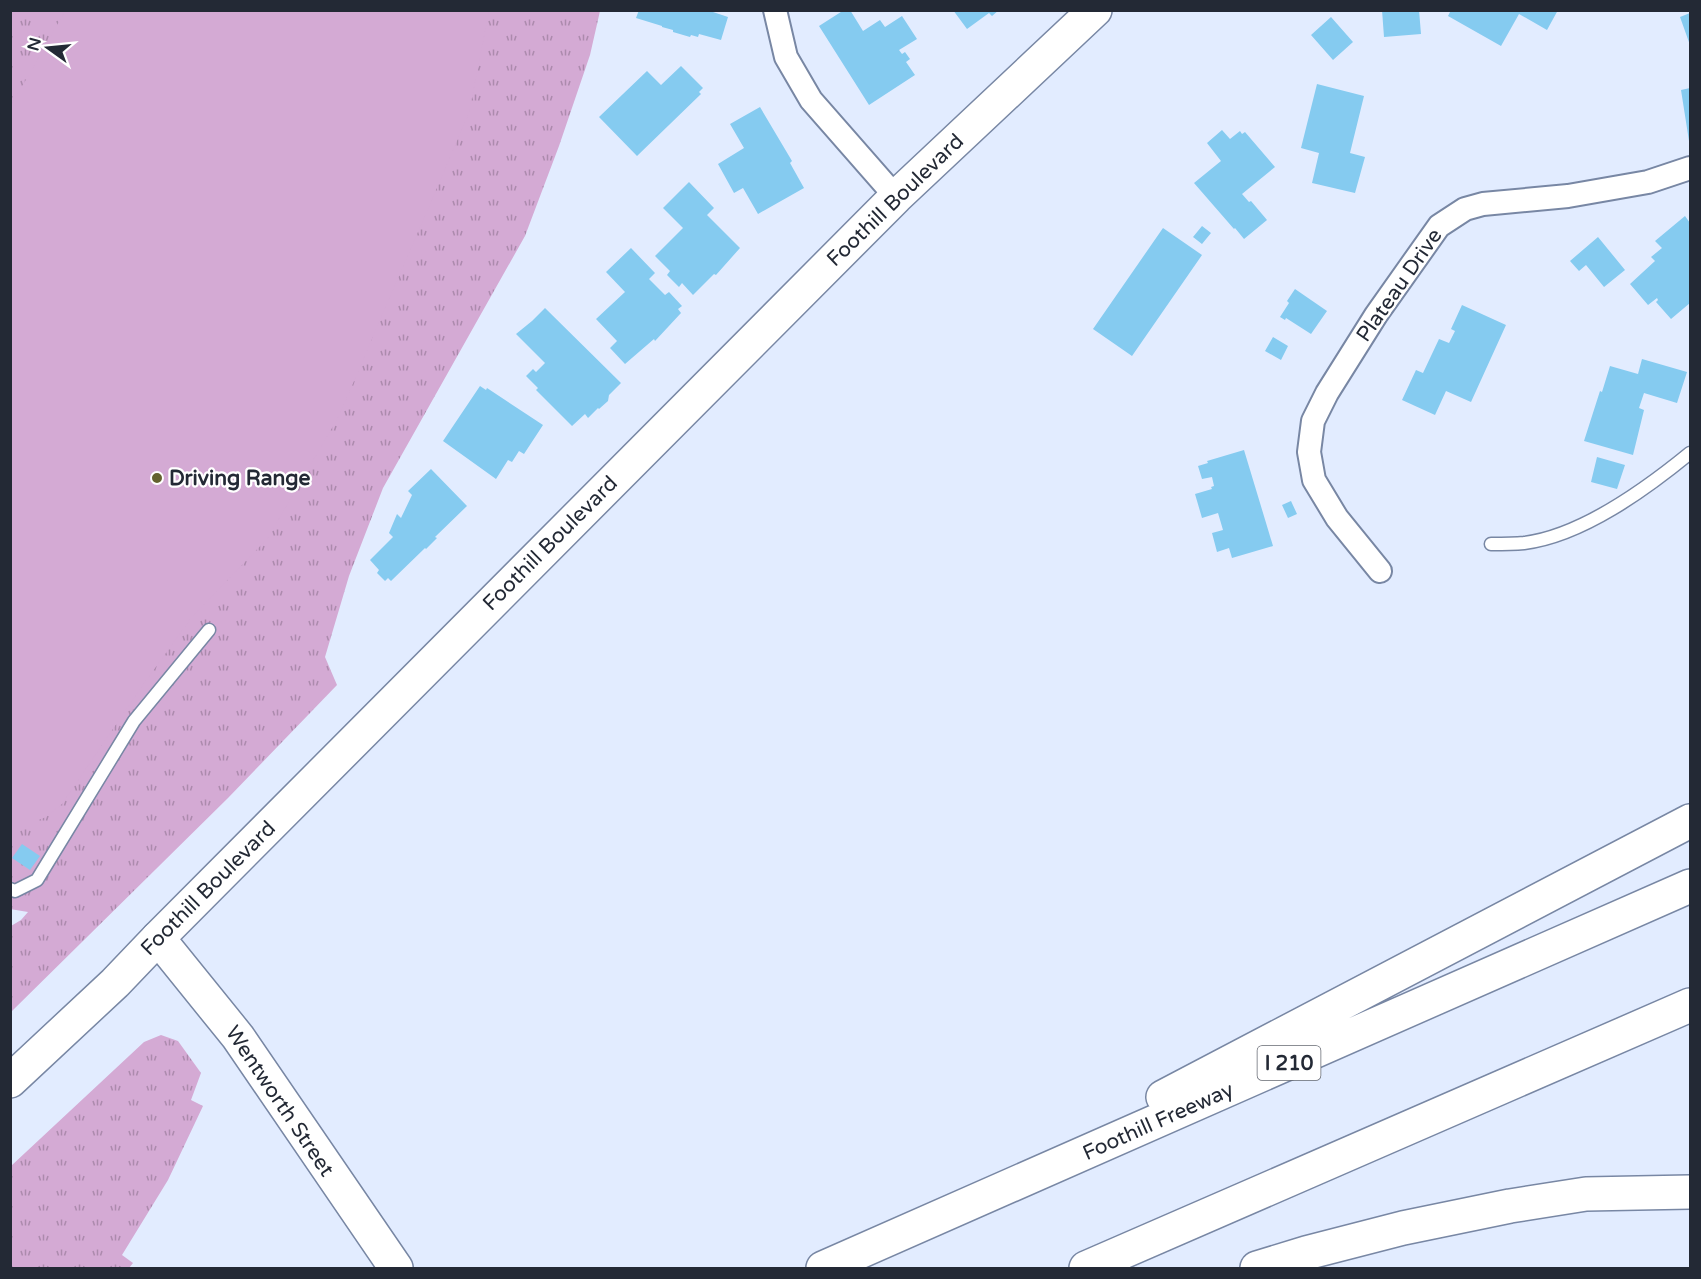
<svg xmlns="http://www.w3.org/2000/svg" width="1701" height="1279" viewBox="0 0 1701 1279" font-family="'Varela Round',sans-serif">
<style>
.grass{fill:url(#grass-tufts)}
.pitch{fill:#d4aad4}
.building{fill:#85cbf0}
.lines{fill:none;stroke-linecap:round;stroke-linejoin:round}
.service-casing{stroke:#7887a4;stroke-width:15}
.minor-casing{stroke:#7887a4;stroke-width:26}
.secondary-casing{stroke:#7887a4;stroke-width:36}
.primary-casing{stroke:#7887a4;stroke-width:36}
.motorway-casing{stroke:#7887a4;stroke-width:36}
.service{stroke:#fff;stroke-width:12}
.minor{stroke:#fff;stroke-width:22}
.secondary{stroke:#fff;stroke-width:33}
.primary{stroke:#fff;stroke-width:33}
.motorway{stroke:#fff;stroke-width:33}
.poi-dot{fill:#64622f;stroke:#fff;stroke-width:2}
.labels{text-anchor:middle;stroke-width:4.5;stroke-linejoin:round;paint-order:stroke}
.shield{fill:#fff;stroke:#656972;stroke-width:1.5}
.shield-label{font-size:20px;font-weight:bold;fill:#232935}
.street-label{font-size:21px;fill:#232935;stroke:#fff}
.poi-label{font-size:21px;font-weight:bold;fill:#232935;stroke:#fff;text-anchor:start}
</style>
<defs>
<pattern id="grass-tufts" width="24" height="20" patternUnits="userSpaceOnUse" patternTransform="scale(1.5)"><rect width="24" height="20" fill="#d4aad4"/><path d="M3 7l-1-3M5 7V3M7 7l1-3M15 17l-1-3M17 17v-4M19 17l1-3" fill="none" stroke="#ac8aad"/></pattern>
</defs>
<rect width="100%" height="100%" fill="#e2ecff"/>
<path class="grass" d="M10,11H600L590,55L559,146L525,236L383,488L349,576L325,657L337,685L228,798L11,1012V926L21,920L28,912L10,909Z
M161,1035L178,1041L201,1073L191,1100L203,1106L168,1180L122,1255L133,1263L129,1268H11V1166L144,1042Z"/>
<path class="pitch" d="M65,11H489L469,113L339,416L267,539L191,618L140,689L62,804L46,817L11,831V106Z"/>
<path class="building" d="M639,10H707L728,17L721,40L699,34L698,37L691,35L690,37L673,32V30L662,27V26L636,18Z
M844,10H850L863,31L880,20L885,27L902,16L917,39L899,50L902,54L905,52L910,59L906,62L915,75L869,105L819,26Z
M953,10H999L992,16L989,13L967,29Z
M1382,10H1419L1421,34L1384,37Z
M1451,10H1558L1547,30L1519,14L1501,46L1448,16Z
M1690,13V45L1680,17Z
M1331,17L1353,42L1333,60L1311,35Z
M681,66L703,88L699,92L701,94L637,156L599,117L647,71L661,85Z
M1317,84L1364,96L1350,153L1365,157L1355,193L1312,183L1319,153L1301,148Z
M1690,88V141H1689L1681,90Z
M760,107L792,161L790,163L804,188L758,214L743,188L734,193L718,164L744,148L730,124Z
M1222,130L1230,139L1240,131L1242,134L1245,132L1275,167L1242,194L1249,202L1251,201L1267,220L1244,239L1235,228L1234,229L1194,183L1221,161L1207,143Z
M689,182L714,208L707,215L740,248L716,275L714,274L693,295L682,283L679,287L667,275L670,271L655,256L683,228L663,208Z
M1685,216L1690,223V303L1671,319L1656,302L1658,300L1657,298L1648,305L1630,284L1655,261L1651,257L1662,248L1655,241Z
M1202,226L1211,233L1202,244L1193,237Z
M1163,228L1202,255L1132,356L1093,329Z
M1598,237L1625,270L1604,287L1586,265L1579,271L1570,261Z
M631,248L655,273L649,279L665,295L669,292L682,306L678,309L681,313L655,341L654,339L625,364L610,348L617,341L596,319L625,292L606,272Z
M1295,289L1327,311L1311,334L1286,318L1285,320L1280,317L1289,303L1287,301Z
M1462,305L1506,325L1471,402L1446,391L1435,415L1402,400L1416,370L1423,373L1439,339L1449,343L1455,331L1451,329Z
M545,308L621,383L609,395L608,401L599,409L598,408L588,418L585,414L572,426L536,390L538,388L526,376L533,369L536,372L545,363L516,334L532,321Z
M1273,337L1288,346L1281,360L1265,351Z
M1642,359L1687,372L1677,403L1644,393L1639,408L1644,410L1633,455L1584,441L1600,391L1602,392L1610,366L1638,374Z
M480,386L486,390L487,388L543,425L524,454L519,451L512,462L508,460L496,479L443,441Z
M1244,450L1273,546L1232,558L1229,548L1217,552L1212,533L1223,530L1218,513L1202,518L1195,494L1212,489L1211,487L1214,486L1212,477L1202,479L1198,466L1208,463L1207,461Z
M1597,457L1625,465L1617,489L1591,482Z
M431,469L467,506L435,537L437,538L426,549L425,548L391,581L388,578L385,581L377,573L379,570L370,560L393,537L389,533L397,514L401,518L412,495L408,491Z
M1291,501L1297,514L1288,518L1282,505Z
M22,844L40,856L30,870L12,858Z"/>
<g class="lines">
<defs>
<path id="service" d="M1491,544C1502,544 1513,544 1524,543C1582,536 1646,489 1690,453
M10,889L15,891L37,880L134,721L209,630"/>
<path id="minor" d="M775,10L786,57L811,100L896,197
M1380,571L1337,518L1314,480L1309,452L1313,421L1327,393L1376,315L1439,226L1465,209L1483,204L1568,196L1648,182L1690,168"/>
<path id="secondary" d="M158,938L238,1037L396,1268"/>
<path id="primary" d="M10,1081L115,983L158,938L896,197L1095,10"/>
<path id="motorway" d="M1163,1097L1690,821
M823,1268L1690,886
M1086,1268L1690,1005
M1257,1268L1306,1253L1403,1228L1510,1206L1586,1194L1690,1192"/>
</defs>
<use href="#service" class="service-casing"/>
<use href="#minor" class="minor-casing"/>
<use href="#secondary" class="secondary-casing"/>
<use href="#primary" class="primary-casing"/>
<use href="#motorway" class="motorway-casing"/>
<use href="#service" class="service"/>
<use href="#minor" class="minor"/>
<use href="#secondary" class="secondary"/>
<use href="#primary" class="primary"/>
<use href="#motorway" class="motorway"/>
</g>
<circle class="poi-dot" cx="157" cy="478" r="6"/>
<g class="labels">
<rect class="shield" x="1257.5" y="1046" width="63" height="34" rx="4.5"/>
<g class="shield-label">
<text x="1289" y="1070">I 210</text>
</g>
<g class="street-label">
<text transform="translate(895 200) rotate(-44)" y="7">Foothill Boulevard</text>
<text transform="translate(1399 285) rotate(-55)" y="7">Plateau Drive</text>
<text transform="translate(550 543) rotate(-45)" y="7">Foothill Boulevard</text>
<text transform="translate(208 888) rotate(-45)" y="7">Foothill Boulevard</text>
<text transform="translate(280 1101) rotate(56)" y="7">Wentworth Street</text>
<text transform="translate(1158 1121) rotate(-24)" y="7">Foothill Freeway</text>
</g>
<g class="poi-label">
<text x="169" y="485">Driving Range</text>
</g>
</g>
<rect width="1701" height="1279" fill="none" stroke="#232935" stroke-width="24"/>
<g transform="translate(48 48) rotate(285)" stroke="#ffffff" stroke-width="4.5" paint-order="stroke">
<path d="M0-4.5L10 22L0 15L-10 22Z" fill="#232935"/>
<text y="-9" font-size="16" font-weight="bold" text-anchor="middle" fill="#232935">N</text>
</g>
</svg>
